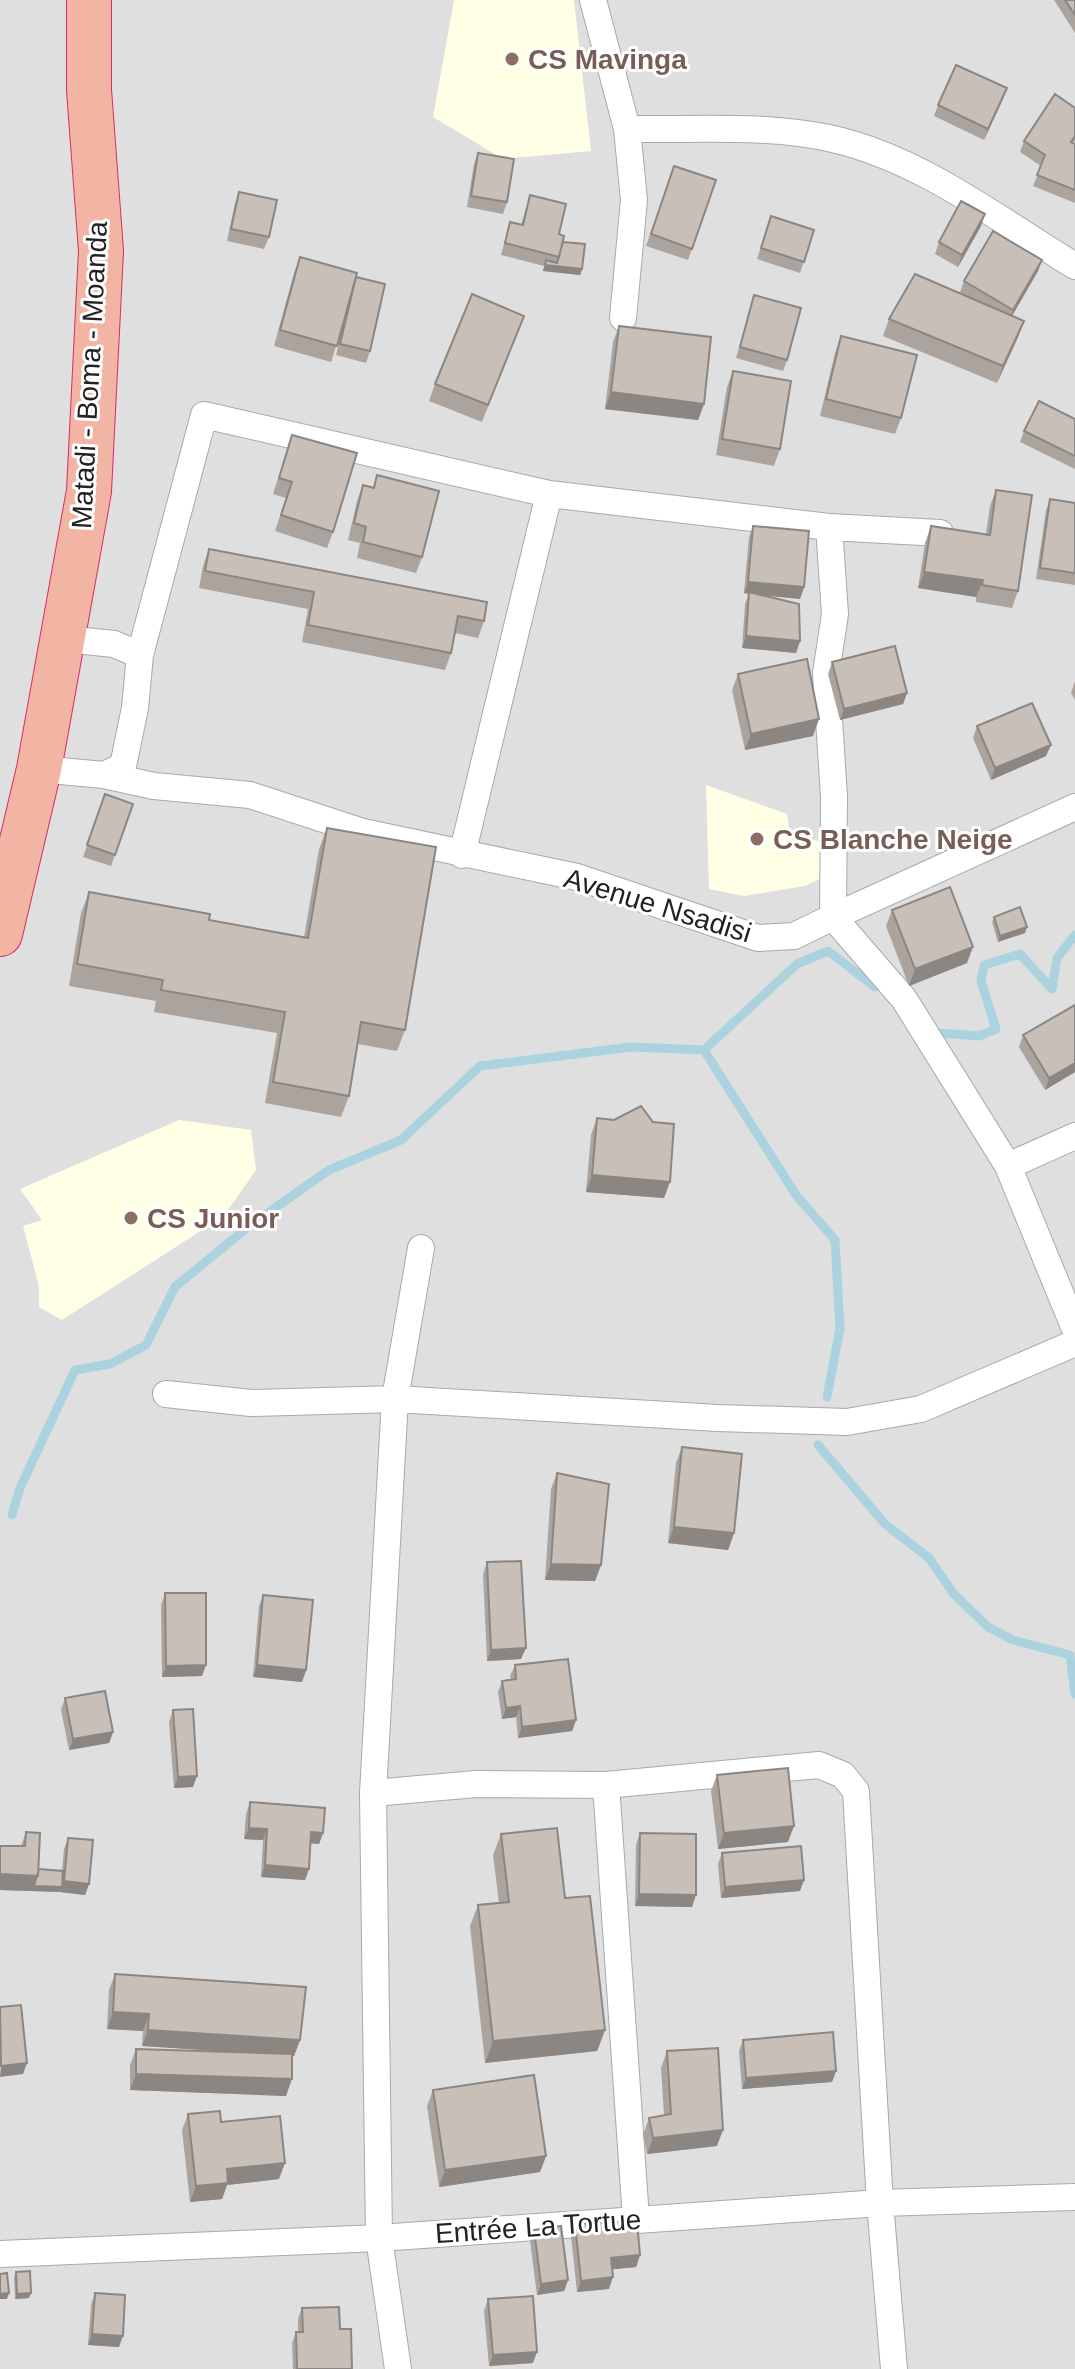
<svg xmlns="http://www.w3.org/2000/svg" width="1075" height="2369" viewBox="0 0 1075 2369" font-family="Arial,sans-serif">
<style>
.residential{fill:#e0dfdf}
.education{fill:#ffffe5}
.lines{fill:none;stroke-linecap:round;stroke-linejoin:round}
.stream{stroke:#aad3df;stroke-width:9}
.minor-casing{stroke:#a9a9a9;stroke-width:28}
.trunk-casing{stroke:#dc2a67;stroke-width:46}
.minor{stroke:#fff;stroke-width:26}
.trunk{stroke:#f2b4a3;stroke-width:44}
.wall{fill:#aba49e}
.shaded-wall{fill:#8b8681}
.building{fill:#c7bfb8;stroke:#8b8681;stroke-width:2}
.education-dot{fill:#8d6e63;stroke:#fff;stroke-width:3}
.labels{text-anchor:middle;stroke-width:6;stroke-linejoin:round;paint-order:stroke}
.education-label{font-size:28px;font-weight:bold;fill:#785e54;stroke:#fff;text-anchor:start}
.street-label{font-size:28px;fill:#222;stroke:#fff}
</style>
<rect width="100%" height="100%" fill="#f2efe9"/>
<path class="residential" d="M0,0H1075V2369H0Z"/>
<path class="education" d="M454,0H574L591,151L503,159L433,117Z
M706,785L787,814L790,835L823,842L826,876L805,886L744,896L709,889Z
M179,1120L251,1130L256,1170L224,1216L62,1320L39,1307V1286L23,1226L42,1220L20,1189Z"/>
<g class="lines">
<path class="stream" d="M939,1033L979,1036L996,1029L981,981L984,965L1020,954L1052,989L1057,958L1075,935
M704,1050L797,964L828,951L875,987
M818,1445L885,1524L929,1558L953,1593L988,1627L1013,1640L1070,1655L1075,1694
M12,1515L20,1488L75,1370L110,1364L146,1345L175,1287L249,1226L329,1170L401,1140L480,1066L631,1047L704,1050L796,1195L835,1240L840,1328L827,1397"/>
<defs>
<path id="minor" d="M593,0L627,129L634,200L623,318
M627,129C694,130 767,124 833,139C921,159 999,220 1075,266
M829,527L835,614L826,673L834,797L833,917L1075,807
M65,639L114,644L140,655L135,708L123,766L104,775L154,786L250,795L363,832L577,877L758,938L794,936L833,917L904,999L1008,1166L1075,1329
M140,655L204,415L549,494L829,527L940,533
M39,769L104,775
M462,855L549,494
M1008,1166L1075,1136
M166,1394L251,1403L395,1399L718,1418L847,1422L921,1409L1075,1343
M606,1785L636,2219
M373,1793L476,1784L606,1785L819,1765L843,1775L856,1791L880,2203L894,2369
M0,2254L379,2238L880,2203L1075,2197
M398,2369L379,2238L373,1793L395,1399L421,1248"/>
<path id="trunk" d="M0,934L39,769L89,491L101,251L89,90V0"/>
</defs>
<use href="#minor" class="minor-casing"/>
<use href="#trunk" class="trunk-casing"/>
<use href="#minor" class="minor"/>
<use href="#trunk" class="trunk"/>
</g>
<path class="wall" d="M1054,0H1075V33Z
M1007,88L984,140L934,116L938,105Z
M1075,108V141L1073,143L1075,144V203L1033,186L1041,166L1020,152L1024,141Z
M478,153L507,202L503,214L467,207L474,164Z
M674,166L716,180L688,260L646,246Z
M239,192L269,237L264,249L227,241L235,203Z
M530,195L582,269L580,275L543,271L544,266L501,255L510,222L521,225Z
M985,214L981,226L958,267L935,254L939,242Z
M771,216L814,230L800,273L757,259Z
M300,257L356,277L370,351L366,363L336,355L345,317L331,362L274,346L294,273Z
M1038,271L1012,316L1018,337L997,383L883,336L889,319L967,297L960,292L964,281Z
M754,295L787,360L783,371L736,358Z
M524,316L482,422L429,401L435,384Z
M619,326L704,404L698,420L605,409L613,342Z
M841,336L901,418L895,434L820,416L835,353Z
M733,371L780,449L774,466L716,455L727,387Z
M1075,419V469L1020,442L1024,431Z
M292,435L333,532L327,548L275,531L286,498L273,494Z
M377,475L422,557L416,573L357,558L360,543L348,540L357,501L363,485L373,487Z
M996,490L1018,591L1012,608L976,602V597L918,588L925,543L931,526L986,534L990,506Z
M1050,499L1075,503V585L1036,579L1046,510Z
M753,526L804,587L800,599L759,595L800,641L796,653L742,648L745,604L749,594L744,593L749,537Z
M209,549L484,621L478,638L455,633L451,653L445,670L302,642L308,609L199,588L203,566Z
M832,662L907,693L903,704L840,720L828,674Z
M738,674L813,736L745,750L732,690Z
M1075,681V700L1071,693Z
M977,726L1046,756L991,780L973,738Z
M105,794L133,804L111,866L83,857Z
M327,828L405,1030L397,1051L358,1044L349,1096L341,1117L265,1103L277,1033L154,1012L156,1001L69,986L81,913L89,892L209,920L304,937L319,849Z
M892,910L967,963L909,986L886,926Z
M994,917L1025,933L998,942L992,922Z
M1075,1005V1072L1045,1090L1019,1047L1023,1035Z
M597,1118L664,1198L586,1192L591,1135Z
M682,1447L734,1533L728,1550L668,1543L676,1463Z
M557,1473L601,1565L595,1581L545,1580L551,1489Z
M487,1562L521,1659L487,1661L483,1574Z
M165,1593L202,1676L162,1677L161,1605Z
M263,1595L306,1670L302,1682L253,1677L259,1606Z
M515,1665L576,1720L572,1731L518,1738L516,1717L502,1719L498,1692L502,1681L511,1680L510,1676Z
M65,1698L113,1732L109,1743L69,1750L61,1710Z
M173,1710L193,1787L174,1788L169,1722Z
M717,1775L788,1842L718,1849L711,1791Z
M250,1802L323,1833L319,1844L310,1843L309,1869L305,1880L261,1877L263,1840L244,1839L246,1814Z
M26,1832L39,1871H62L64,1849L68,1838L89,1884L85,1895L60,1892L0,1890V1846H21Z
M640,1833L692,1907L635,1906L636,1845Z
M501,1834L565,1898L605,2030L597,2051L485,2063L470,1926L478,1905L499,1903L493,1855Z
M722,1853L800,1891L721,1898L718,1864Z
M115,1974L300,2040L294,2056H292L286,2096L130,2090V2065L136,2049L234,2052L142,2046L143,2031L107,2029L109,1990Z
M743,2040L836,2071L832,2082L742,2089L739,2051Z
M667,2051L717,2146L647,2154L643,2135L649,2118L664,2115L661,2068Z
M433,2090L546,2156L540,2172L439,2187L427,2106Z
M188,2114L221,2122L279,2179L227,2185L222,2199L190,2202L182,2130Z
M575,2224L640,2255L636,2267L612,2269L609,2289L577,2292L571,2236Z
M534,2230L568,2280L564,2291L537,2295L530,2241Z
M16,2272L29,2298L15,2299L14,2277Z
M95,2293L119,2347L88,2345L91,2305Z
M488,2299L533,2363L489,2366L484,2311Z
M302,2308L340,2329L352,2369H293L292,2343L296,2332H298V2319Z"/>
<path class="shaded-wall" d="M1007,88L1003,99L984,140L988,129Z
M985,214L981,226L958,267L962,255Z
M1042,260L1038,271L1009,321L1013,310Z
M545,265L582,269L580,275L543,271Z
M1024,321L1018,337L997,383L1003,366Z
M611,392L704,404L698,420L605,409Z
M924,572L983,580L976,597L918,588Z
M748,582L804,587L800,599L744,593Z
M746,636L800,641L796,653L742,648Z
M907,693L903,704L840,720L844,709Z
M819,719L813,736L745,750L751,734Z
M1051,745L1046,756L991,780L995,768Z
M1027,927L1025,933L998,942L1000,936Z
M973,947L967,963L909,986L915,969Z
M1075,1063V1072L1045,1090L1049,1078Z
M592,1175L670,1182L664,1198L586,1192Z
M674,1527L734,1533L728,1550L668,1543Z
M551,1564L601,1565L595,1581L545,1580Z
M526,1648L521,1659L487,1661L491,1650Z
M206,1665L202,1676L162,1677L166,1666Z
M257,1665L306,1670L302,1682L253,1677Z
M520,1706L516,1717L502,1719L506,1708Z
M576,1720L572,1731L518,1738L522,1727Z
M113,1732L109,1743L69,1750L73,1739Z
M197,1776L193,1787L174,1788L178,1777Z
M794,1826L788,1842L718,1849L724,1833Z
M249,1828L267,1829L263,1840L244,1839Z
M311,1832L323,1833L319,1844L307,1843Z
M265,1865L309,1869L305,1880L261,1877Z
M0,1874L38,1876L61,1887L64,1881L89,1884L85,1895L60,1892L0,1890Z
M804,1880L800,1891L721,1898L725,1887Z
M639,1894L696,1895L692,1907L635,1906Z
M113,2012L149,2014L143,2031L107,2029Z
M148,2030L300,2040L294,2056L142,2046Z
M605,2030L597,2051L485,2063L493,2041Z
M27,2063L23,2074L0,2077L1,2066Z
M836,2071L832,2082L742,2089L746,2078Z
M136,2074L292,2079L286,2096L130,2090Z
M723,2130L717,2146L647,2154L653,2138Z
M546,2156L540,2172L439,2187L445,2170Z
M285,2163L279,2179L227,2185L222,2199L190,2202L196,2186L227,2169Z
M640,2255L636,2267L607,2270L611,2258Z
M613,2277L609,2289L577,2292L581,2281Z
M568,2280L564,2291L537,2295L541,2284Z
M9,2293L7,2299H0V2294Z
M31,2293L29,2298L15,2299L17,2294Z
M92,2334L123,2336L119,2347L88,2345Z
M537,2352L533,2363L489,2366L493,2355Z"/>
<path class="building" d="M1065,0H1075V15Z
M956,65L1007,88L988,129L938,105Z
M1055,94L1075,108V136L1071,142L1075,144V190L1037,175L1045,155L1024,141Z
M478,153L514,159L507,202L471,196Z
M674,166L716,180L692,249L651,234Z
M239,192L277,200L269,237L231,229Z
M530,195L566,204L559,234L564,236L559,257L505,243L510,222L523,225Z
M961,201L985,214L962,255L939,242Z
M771,216L814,230L804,262L761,248Z
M993,231L1042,260L1013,310L964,281Z
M563,242L585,244L582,269L545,265L546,260L557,263Z
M300,257L357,273L337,346L280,330Z
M915,274L1024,321L1003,366L889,319Z
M356,277L385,284L370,351L340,344Z
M472,294L524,316L488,405L435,384Z
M754,295L801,308L787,360L740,347Z
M619,326L711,337L704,404L611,392Z
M841,336L917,355L901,418L826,399Z
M733,371L791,381L780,449L722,439Z
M1039,401L1075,419V456L1024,431Z
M292,435L357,453L333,532L281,515L292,482L279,478Z
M377,475L439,491L422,557L363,542L366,527L354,523L363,485L374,488Z
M996,490L1032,495L1018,591L982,585L983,580L924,572L931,526L990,535Z
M1050,499L1075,503V573L1040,568Z
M753,526L809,531L804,587L748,582Z
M209,549L487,602L484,621L458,616L451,653L308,625L314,592L205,571Z
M749,592L799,604L800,641L746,636Z
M895,646L907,693L844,709L832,662Z
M807,659L819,719L751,734L738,674Z
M1032,703L1051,745L995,768L977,726Z
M105,794L133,804L115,855L87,845Z
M327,828L436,847L405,1030L361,1022L349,1096L273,1082L285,1012L161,990L163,980L77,964L89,892L210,914L209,920L308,938Z
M950,887L973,947L915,969L892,910Z
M1020,907L1027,927L1000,936L994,917Z
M1075,1005V1063L1049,1078L1023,1035Z
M641,1106L653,1122L674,1124L670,1182L592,1175L597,1118L614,1120Z
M682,1447L742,1454L734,1533L674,1527Z
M557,1473L609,1484L601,1565L551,1564Z
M521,1561L526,1648L491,1650L487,1562Z
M165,1593H206V1665L166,1666Z
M263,1595L313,1600L306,1670L257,1665Z
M568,1659L576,1720L522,1727L520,1706L506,1708L502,1681L516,1679L515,1665Z
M105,1691L113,1732L73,1739L65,1698Z
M193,1709L197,1776L178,1777L173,1710Z
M788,1768L794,1826L724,1833L717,1775Z
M250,1802L325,1808L323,1833L311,1832L309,1869L265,1865L267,1829L249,1828Z
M557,1828L565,1898L590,1896L605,2030L493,2041L478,1905L509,1902L501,1834Z
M26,1832L40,1833L38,1876L0,1874V1846H25Z
M640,1833L696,1834V1895L639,1894Z
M68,1838L93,1840L89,1884L64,1881Z
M801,1846L804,1880L725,1887L722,1853Z
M39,1869L63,1871L62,1887L34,1886Z
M115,1974L306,1987L300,2040L148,2030L149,2014L113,2012Z
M21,2005L27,2063L1,2066L0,2007Z
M833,2032L836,2071L746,2078L743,2040Z
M718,2048L723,2130L653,2138L649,2118L671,2114L667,2051Z
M136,2049L292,2054V2079L136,2074Z
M534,2075L546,2156L445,2170L433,2090Z
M220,2111L221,2122L280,2116L285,2163L227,2169L228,2183L196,2186L188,2114Z
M637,2221L640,2255L611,2258L613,2277L581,2281L575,2224Z
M561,2226L568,2280L541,2284L534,2230Z
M30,2271L31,2293L17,2294L16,2272Z
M7,2273L9,2293L0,2294V2274Z
M95,2293L125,2295L123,2336L92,2334Z
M533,2296L537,2352L493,2355L488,2299Z
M339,2307L340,2329H351L352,2369H297L296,2332H303L302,2308Z"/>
<g class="education-dot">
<circle cx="512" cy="59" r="8"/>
<circle cx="757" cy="839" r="8"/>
<circle cx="131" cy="1218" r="8"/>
</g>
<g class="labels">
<g class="education-label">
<text x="528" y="69">CS Mavinga</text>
<text x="773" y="849">CS Blanche Neige</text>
<text x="147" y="1228">CS Junior</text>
</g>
<g class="street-label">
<text transform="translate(89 375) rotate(-87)" y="10">Matadi - Boma - Moanda</text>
<text transform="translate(658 905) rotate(17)" y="10">Avenue Nsadisi</text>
<text transform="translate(538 2226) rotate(-4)" y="10">Entrée La Tortue</text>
</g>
</g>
</svg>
